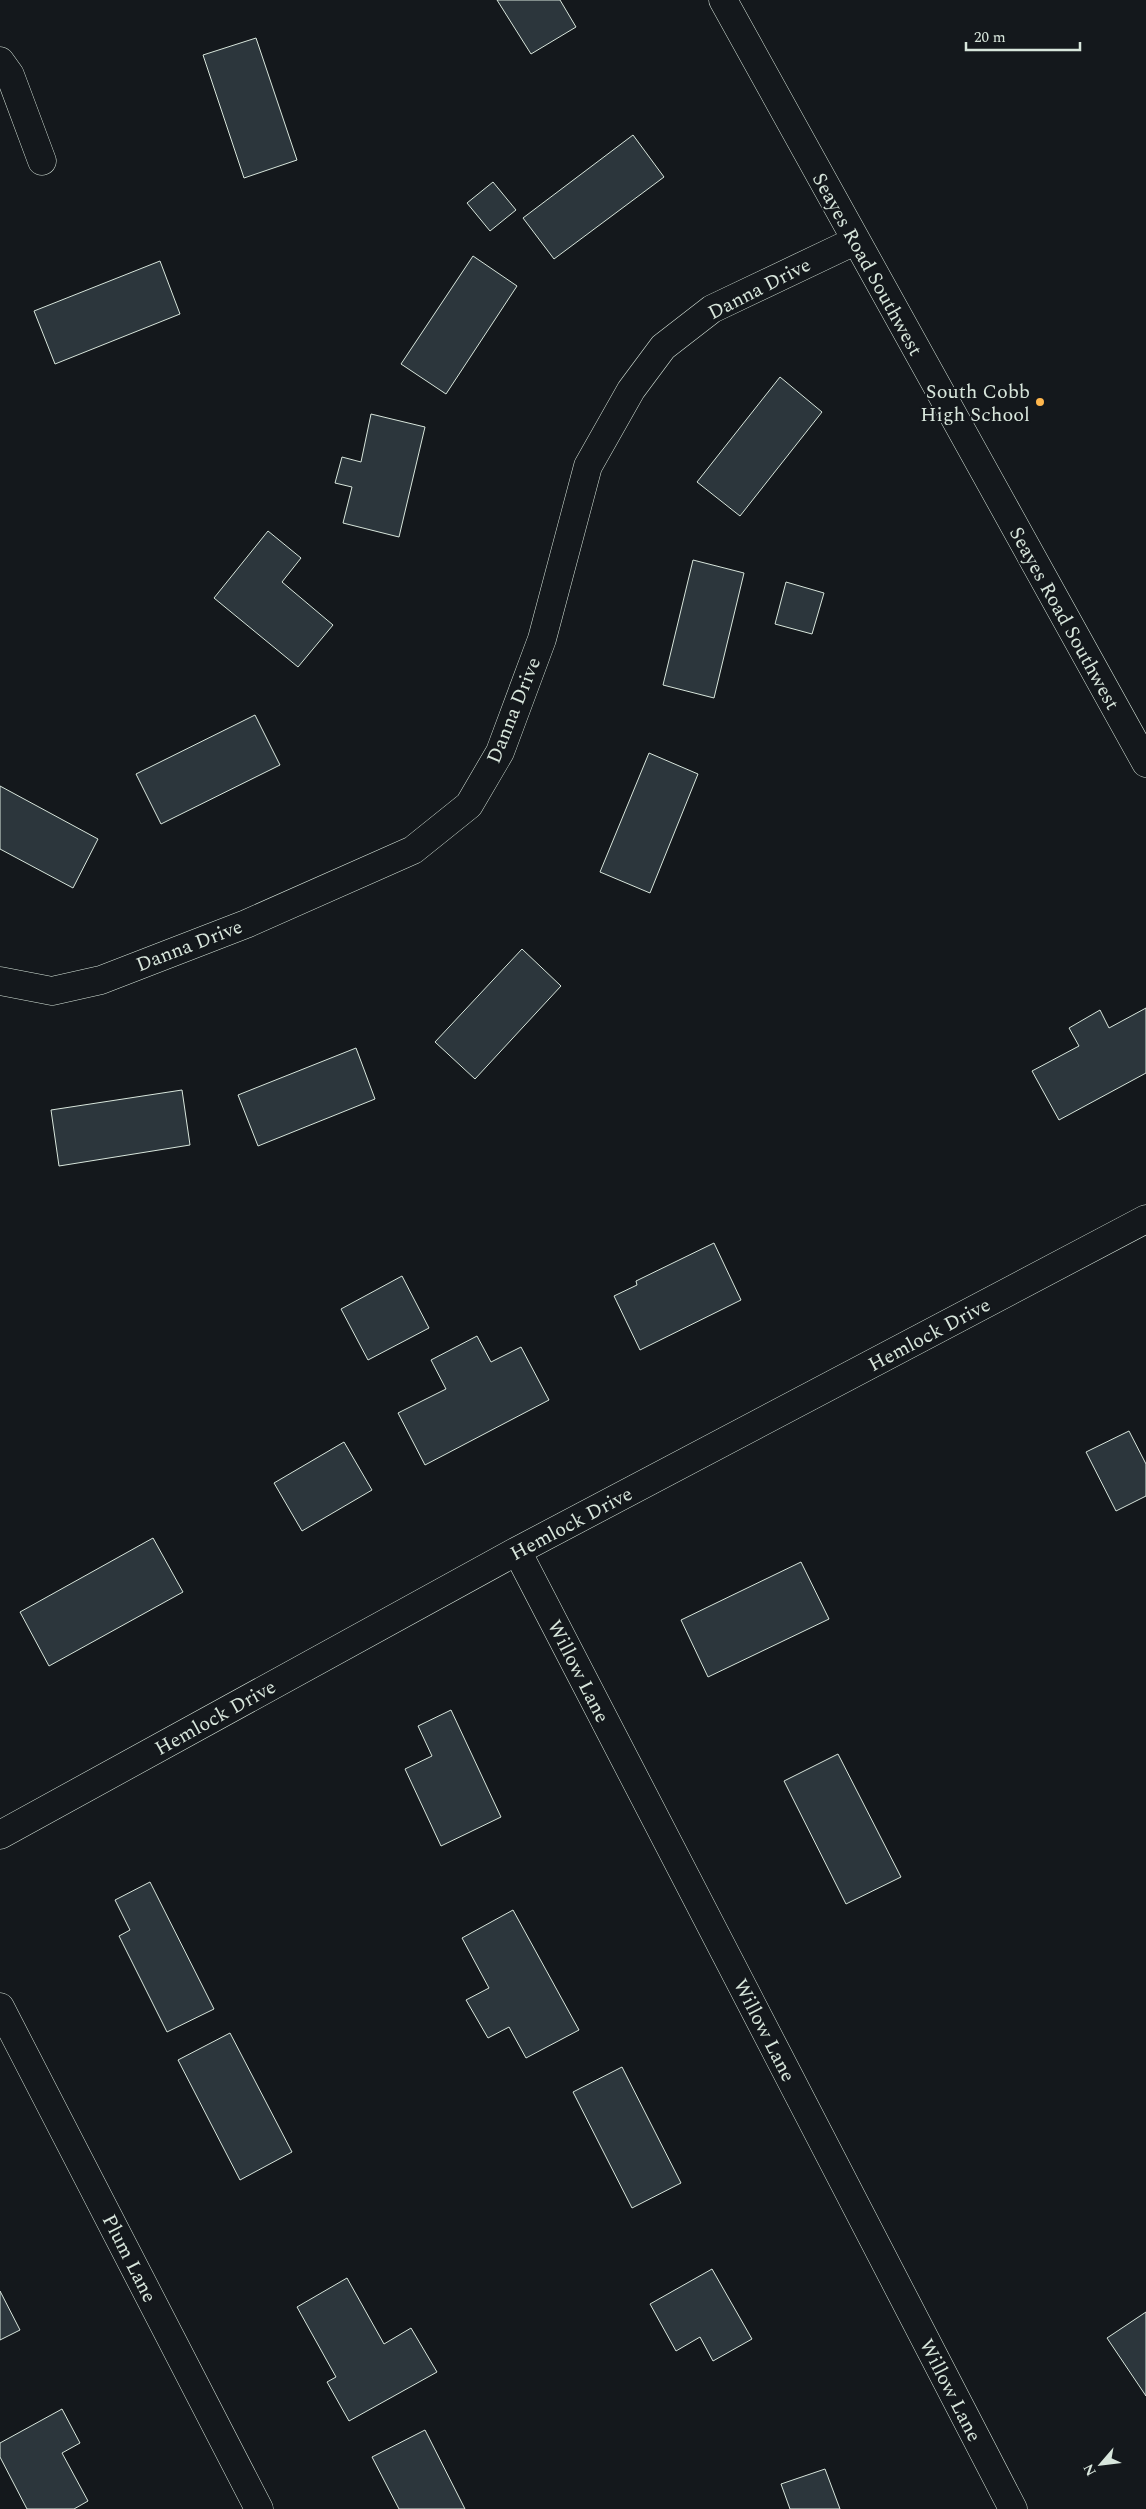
<svg xmlns="http://www.w3.org/2000/svg" width="1146" height="2509" viewBox="0 0 1146 2509" font-family="Spectral,serif">
<style>
.building{fill:#2c363c;stroke:#d8e6dc}
.lines{fill:none;stroke-linecap:round;stroke-linejoin:round}
.street-casing{stroke:#d8e6dc;stroke-width:29}
.street{stroke:#14181c;stroke-width:28}
.poi-dot{fill:#ffb74d;stroke:#14181c;stroke-width:2}
.labels{text-anchor:middle;stroke-width:4;stroke-linejoin:round;paint-order:stroke}
.street-label{font-size:20px;fill:#d8e6dc;stroke:#14181c}
.poi-label{font-size:20px;fill:#d8e6dc;stroke:#14181c;text-anchor:end}
</style>
<rect width="100%" height="100%" fill="#14181c"/>
<path class="building" d="M497,0H560L576,27L531,54Z
M256,38L297,160L244,178L203,55Z
M633,135L664,177L554,259L523,218Z
M493,182L516,210L490,231L467,203Z
M473,256L517,286L446,394L401,364Z
M160,261L180,314L55,364L34,311Z
M780,377L822,412L740,516L697,482Z
M371,414L425,427L399,537L343,523L352,487L335,483L342,457L361,462Z
M268,531L301,558L282,582L333,625L298,667L214,598Z
M693,560L744,573L714,698L663,685Z
M786,582L824,593L812,634L775,624Z
M255,715L280,765L161,824L136,774Z
M649,753L698,774L650,893L600,872Z
M0,786L98,839L73,888L0,849Z
M522,949L561,986L475,1079L435,1042Z
M1146,1008V1073L1059,1120L1032,1071L1079,1046L1069,1028L1100,1010L1109,1028Z
M356,1048L375,1099L258,1146L238,1095Z
M182,1090L190,1145L59,1166L51,1110Z
M714,1243L741,1300L640,1350L614,1296L637,1285L636,1281Z
M402,1276L429,1328L368,1360L341,1309Z
M477,1336L491,1362L521,1347L549,1400L425,1465L398,1413L446,1389L431,1360Z
M1129,1431L1146,1464V1496L1116,1511L1086,1452Z
M344,1442L372,1490L302,1531L274,1483Z
M153,1538L183,1592L49,1666L20,1612Z
M801,1562L829,1619L708,1677L681,1620Z
M451,1710L501,1817L441,1846L405,1769L432,1756L418,1726Z
M838,1754L901,1877L846,1904L784,1781Z
M150,1882L214,2009L167,2032L119,1936L130,1930L115,1900Z
M513,1910L579,2030L526,2058L509,2027L488,2038L466,2000L489,1988L462,1938Z
M230,2033L292,2152L240,2180L178,2060Z
M622,2067L681,2183L632,2208L573,2092Z
M712,2269L752,2339L713,2361L700,2337L676,2351L650,2304Z
M347,2278L384,2344L411,2328L437,2372L349,2421L327,2382L336,2377L297,2307Z
M0,2291L20,2330L0,2340Z
M1146,2312V2396L1107,2338Z
M62,2409L80,2443L62,2453L88,2501L74,2509H27L0,2457V2443Z
M425,2430L465,2509H399L372,2457Z
M825,2469L840,2509H790L781,2484Z"/>
<g class="lines">
<defs>
<path id="street" d="M723,0L1146,763
M0,61L10,75L42,161
M0,981L52,991L101,980L246,924L413,850L469,805L500,752L542,639L588,466L631,390L663,347L712,309L855,241
M517,1551L1013,2509
M0,1835L517,1551L1146,1219
M0,2007L259,2509"/>
</defs>
<use href="#street" class="street-casing"/>
<use href="#street" class="street"/>
</g>
<circle class="poi-dot" cx="1040" cy="402" r="5"/>
<g class="labels">
<g class="street-label">
<text transform="translate(868 264) rotate(61)" y="7">Seayes Road Southwest</text>
<text transform="translate(759 288) rotate(-27)" y="7">Danna Drive</text>
<text transform="translate(1065 618) rotate(61)" y="7">Seayes Road Southwest</text>
<text transform="translate(513 710) rotate(-68)" y="7">Danna Drive</text>
<text transform="translate(189 945) rotate(-21)" y="7">Danna Drive</text>
<text transform="translate(929 1334) rotate(-28)" y="7">Hemlock Drive</text>
<text transform="translate(571 1523) rotate(-28)" y="7">Hemlock Drive</text>
<text transform="translate(579 1671) rotate(63)" y="7">Willow Lane</text>
<text transform="translate(215 1717) rotate(-29)" y="7">Hemlock Drive</text>
<text transform="translate(765 2030) rotate(63)" y="7">Willow Lane</text>
<text transform="translate(130 2258) rotate(63)" y="7">Plum Lane</text>
<text transform="translate(951 2390) rotate(63)" y="7">Willow Lane</text>
</g>
<g class="poi-label">
<text x="1030" y="398">South Cobb<tspan x="1030" dy="23">High School</tspan></text>
</g>
</g>
<g transform="translate(1101 2464) rotate(242)" stroke="#14181c" stroke-width="4" paint-order="stroke">
<path d="M0-4L9 19L0 12L-9 19Z" fill="#d8e6dc"/>
<text y="-8" font-size="14" font-weight="bold" text-anchor="middle" fill="#d8e6dc">N</text>
</g>
<path d="M966 42v8h114v-8" fill="none" stroke="#d8e6dc" stroke-width="2.5"/>
<text x="974" y="42" font-size="15" fill="#d8e6dc" stroke="#14181c" stroke-width="4" paint-order="stroke">20 m</text>
</svg>
